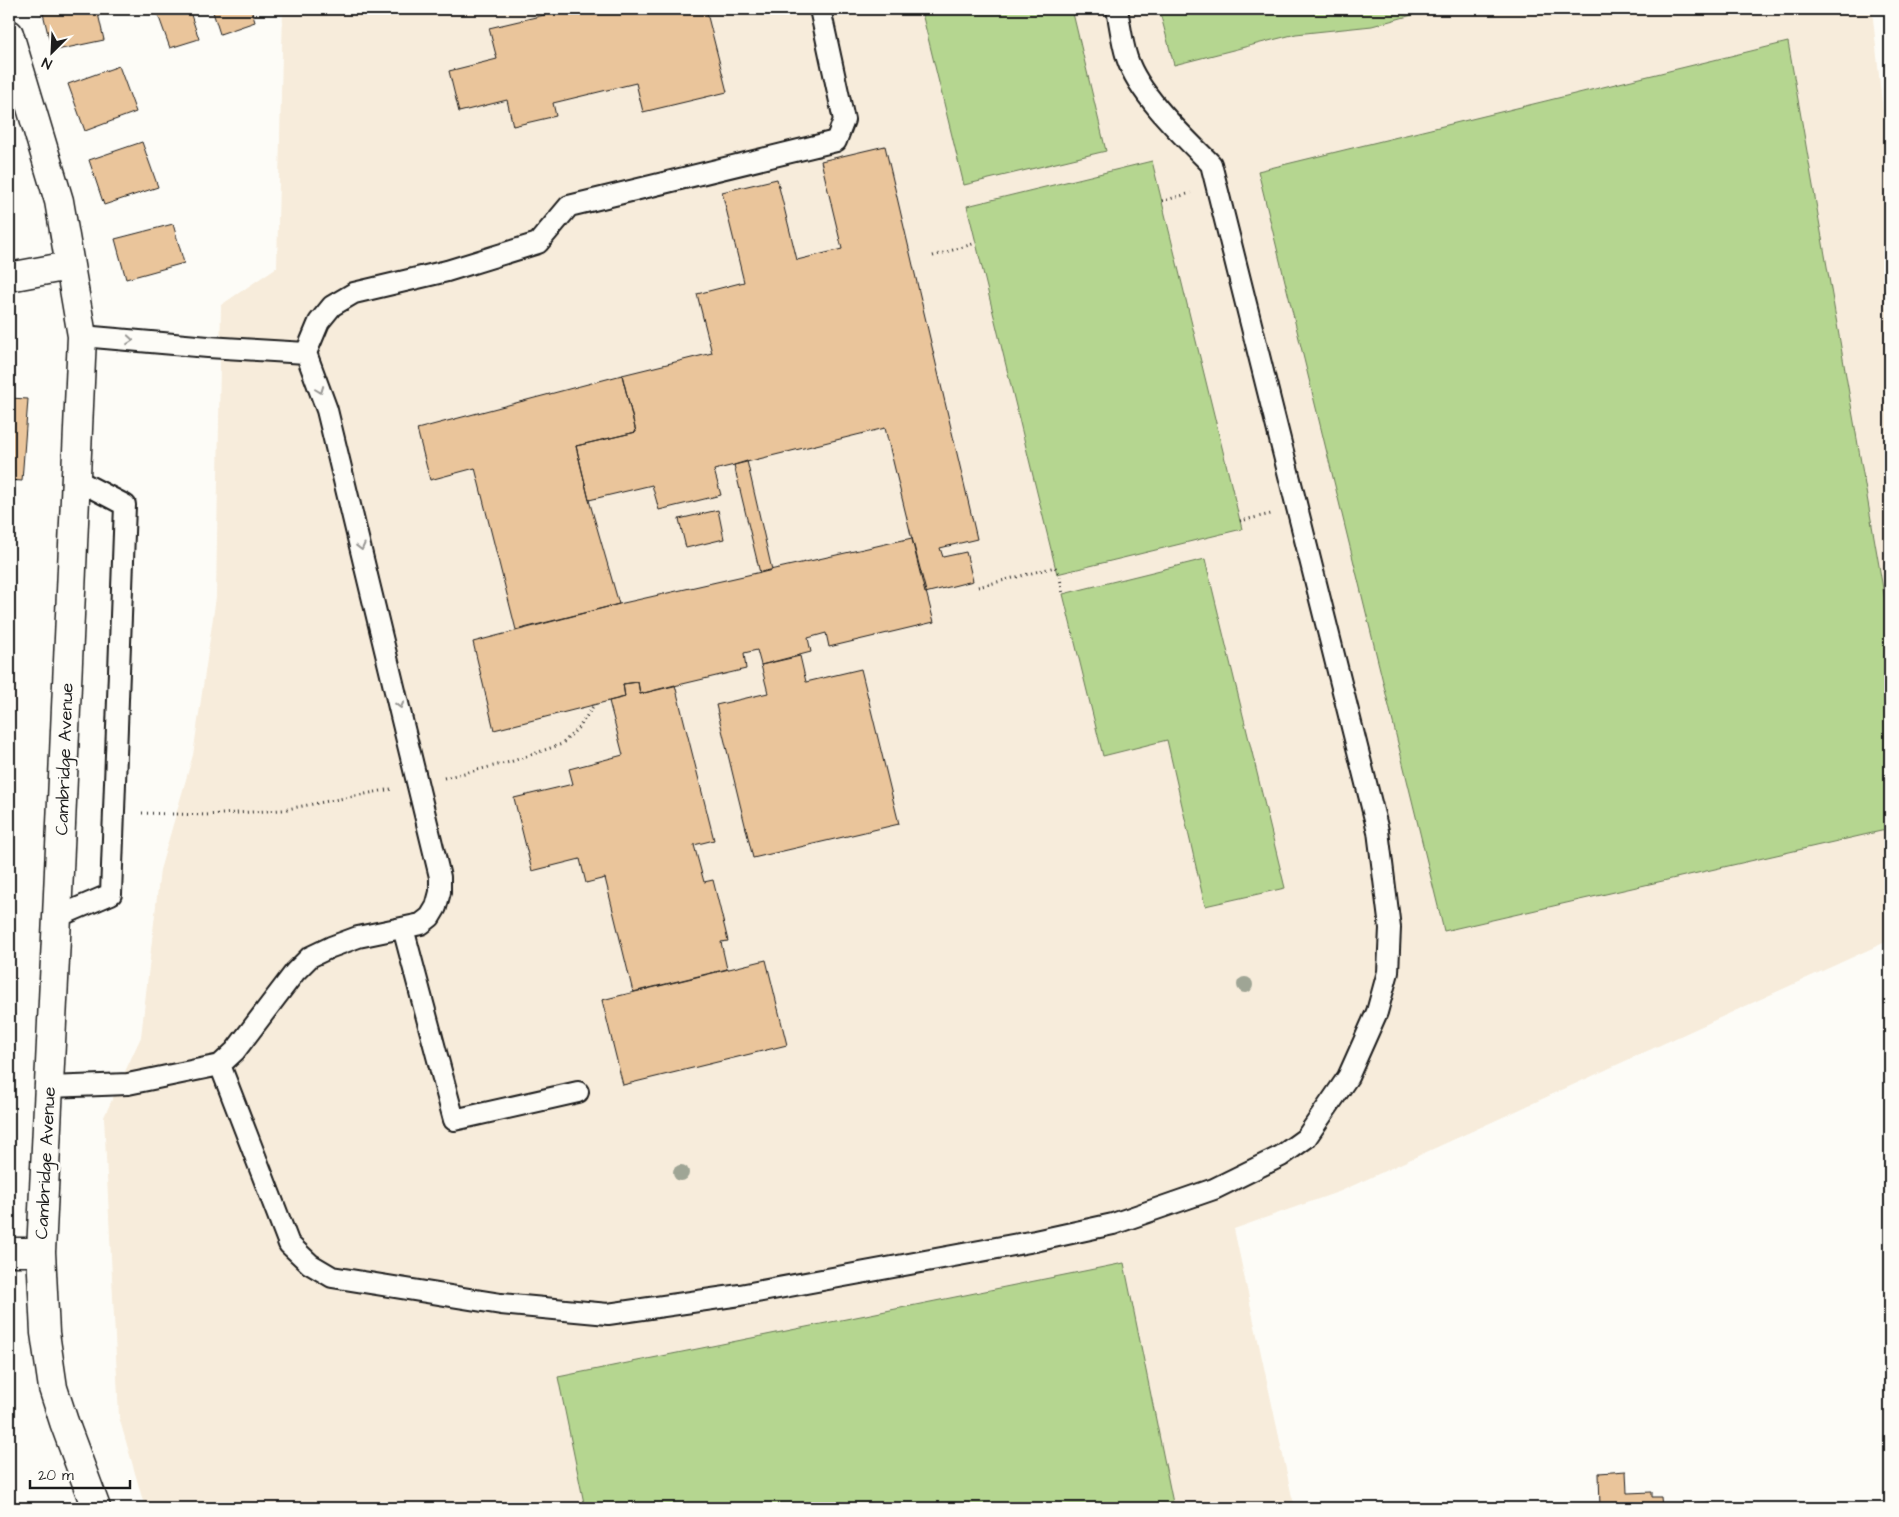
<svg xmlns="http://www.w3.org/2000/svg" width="1899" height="1517" viewBox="0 0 1899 1517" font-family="'Architects Daughter',sans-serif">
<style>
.built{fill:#f7ecdb}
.green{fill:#b5d690;stroke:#687956}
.building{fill:#eac59b;stroke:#1c1c1c}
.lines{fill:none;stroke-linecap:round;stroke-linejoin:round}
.lane-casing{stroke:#1c1c1c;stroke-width:24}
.street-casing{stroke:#1c1c1c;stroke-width:31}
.path{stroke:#1c1c1c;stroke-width:3;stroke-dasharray:1 4;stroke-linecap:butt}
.lane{stroke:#fdfcf7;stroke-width:20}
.street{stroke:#fdfcf7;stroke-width:28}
.tree{fill:#9fa595}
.oneway{stroke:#989794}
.labels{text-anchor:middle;stroke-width:5;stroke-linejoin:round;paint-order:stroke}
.street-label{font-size:18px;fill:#1c1c1c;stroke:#fdfcf7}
</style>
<rect width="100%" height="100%" fill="#fdfcf7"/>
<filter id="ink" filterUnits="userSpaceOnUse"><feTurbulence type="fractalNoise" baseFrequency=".02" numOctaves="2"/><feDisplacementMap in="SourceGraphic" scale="10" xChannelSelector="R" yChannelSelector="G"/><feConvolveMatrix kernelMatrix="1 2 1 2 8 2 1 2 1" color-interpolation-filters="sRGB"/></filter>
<g filter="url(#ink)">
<path class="built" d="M283,9H1872L1890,179V940L1341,1191L1234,1229L1292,1497L1296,1508H145L119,1417L104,1117L141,1037L160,870L193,755L216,597L221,305L277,267Z"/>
<path class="green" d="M921,9H1072L1106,151L964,185Z
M1159,9H1434L1372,26L1296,34L1174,65Z
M1788,42L1890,629V829L1444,931L1258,171Z
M1152,161L1242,529L1057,574L967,206Z
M1205,559L1285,888L1205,906L1167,740L1103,756L1063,594Z
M1124,1263L1174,1508H585L558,1377Z"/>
<path class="building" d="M42,9H97L104,40L52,51Z
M156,9H189L199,39L170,48Z
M212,9H251L255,22L220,34Z
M570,9H706L727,92L643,112L636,83L553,103L556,116L513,126L507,100L459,112L449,71L497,59L489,28Z
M119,66L136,112L85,131L68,84Z
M142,142L158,187L104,205L89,160Z
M885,146L977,539L940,548L943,557L966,552L973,581L925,593L885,428L714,470L721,495L659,510L652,485L589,500L576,446L636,432L622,375L712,353L697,294L744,282L722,192L777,179L797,260L842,249L821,161Z
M173,224L184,263L126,279L115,239Z
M622,375L636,432L576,446L589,500L619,604L516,630L475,468L430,480L417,429Z
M9,398L28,399L22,481L9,480Z
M747,461L772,570L760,573L734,465Z
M718,510L724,539L686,548L679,519Z
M912,538L934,622L829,647L826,633L808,638L811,652L761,665L757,650L744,653L746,669L640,694L638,682L623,684L625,697L494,730L473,642L619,604Z
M800,656L806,682L861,669L899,824L753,858L716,705L768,693L761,665Z
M638,682L640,694L675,685L714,840L694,845L704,882L713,880L728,941L721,942L727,969L633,992L605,878L586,883L580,859L532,871L514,798L573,784L569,769L623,755L609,701L625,697L623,684Z
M766,960L787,1045L623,1085L602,1000Z
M1626,1471L1627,1493L1652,1492V1497H1661L1662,1508H1600L1599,1473Z
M1712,1502L1713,1508H1688V1504Z"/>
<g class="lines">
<defs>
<path id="lane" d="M306,353L319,322L332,306L354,293L447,271L538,243L569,206L836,141L844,120L820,9
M57,917L111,894L125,505L75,479
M403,928L454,1120L578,1092
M220,1065L289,1244L310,1264L332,1277L501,1304L608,1314L740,1295L1035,1241L1113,1224L1214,1189L1281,1156L1306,1138L1348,1077L1377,1012L1388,972L1390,928L1378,831L1211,164C1184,137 1139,95 1127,58C1122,43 1120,25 1117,9
M49,1087L128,1084L220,1065L235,1051L295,972L310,957L331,947L358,937L421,924L430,917L436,907L440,892V877L327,410L306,353L208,347L82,336"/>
<path id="street" d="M9,34L59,201L82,336L57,917L41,1252L45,1333L53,1388L64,1422L96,1508
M9,277L69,266
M9,1252H41"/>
</defs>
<use href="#lane" class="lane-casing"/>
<use href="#street" class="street-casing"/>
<path class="path" d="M1162,201L1191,193
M933,256L976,243
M1240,521L1271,514
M978,587L1055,567L1059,573L1063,594
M444,778L510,762L562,744L580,726L594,705
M142,813L206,815L282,810L391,789"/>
<use href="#lane" class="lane"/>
<use href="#street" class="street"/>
</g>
<g class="tree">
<circle cx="1245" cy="985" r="8"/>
<circle cx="681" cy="1173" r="8"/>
</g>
<defs><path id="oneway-chevron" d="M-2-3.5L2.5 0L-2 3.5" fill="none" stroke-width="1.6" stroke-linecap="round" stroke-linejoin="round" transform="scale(1.25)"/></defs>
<g class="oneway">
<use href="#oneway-chevron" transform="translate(130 340) rotate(5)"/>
<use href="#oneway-chevron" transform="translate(320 390) rotate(69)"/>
<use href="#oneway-chevron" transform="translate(361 547) rotate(76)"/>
<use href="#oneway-chevron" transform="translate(400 705) rotate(76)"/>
</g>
</g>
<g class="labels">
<g class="street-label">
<text transform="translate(64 759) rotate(-88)" y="6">Cambridge Avenue</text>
<text transform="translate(45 1163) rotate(-87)" y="6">Cambridge Avenue</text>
</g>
</g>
<rect width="1899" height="1517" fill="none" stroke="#fdfcf7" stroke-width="30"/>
<rect x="15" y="15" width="1869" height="1487" fill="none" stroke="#1c1c1c" stroke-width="2" filter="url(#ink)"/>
<g transform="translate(52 52) rotate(204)" stroke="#fdfcf7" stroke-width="4" paint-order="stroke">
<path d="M0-4L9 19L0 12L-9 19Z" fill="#1c1c1c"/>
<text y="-8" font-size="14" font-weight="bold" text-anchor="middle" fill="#1c1c1c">N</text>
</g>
<path d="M30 1480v8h100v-8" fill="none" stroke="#1c1c1c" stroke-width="2.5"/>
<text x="38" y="1480" font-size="15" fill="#1c1c1c" stroke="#fdfcf7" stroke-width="4" paint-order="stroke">20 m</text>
</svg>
